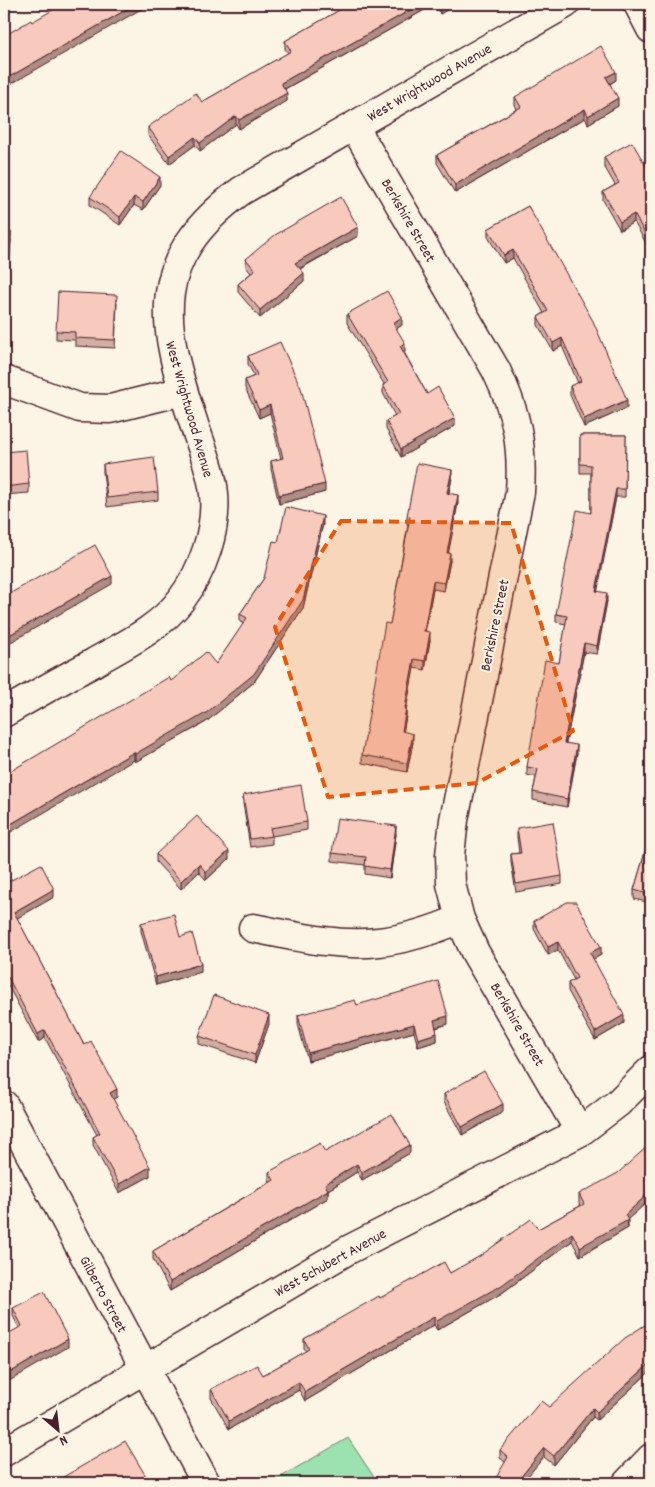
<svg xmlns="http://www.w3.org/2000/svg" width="655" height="1487" viewBox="0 0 655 1487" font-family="Dekko,sans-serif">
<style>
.green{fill:#9be2b0;stroke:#72806e}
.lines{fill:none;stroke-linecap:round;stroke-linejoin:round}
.minor-casing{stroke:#4a1f2b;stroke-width:31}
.minor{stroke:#fcf5e5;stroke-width:28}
.wall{fill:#d5aea3;stroke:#4a1f2b}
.shaded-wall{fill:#ae8d84;stroke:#4a1f2b}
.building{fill:#f8cabd;stroke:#4a1f2b}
.marked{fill:#e8590c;fill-opacity:0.2;stroke:#e8590c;stroke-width:4;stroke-dasharray:10 6;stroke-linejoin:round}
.labels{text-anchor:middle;stroke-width:4;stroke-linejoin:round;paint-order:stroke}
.street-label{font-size:15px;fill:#4a1f2b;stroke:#fcf5e5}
</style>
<rect width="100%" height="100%" fill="#fcf5e5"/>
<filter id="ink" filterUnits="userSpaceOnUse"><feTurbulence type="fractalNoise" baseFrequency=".02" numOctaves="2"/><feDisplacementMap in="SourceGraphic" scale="10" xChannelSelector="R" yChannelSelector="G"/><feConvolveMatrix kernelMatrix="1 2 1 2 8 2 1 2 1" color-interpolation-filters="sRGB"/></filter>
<g filter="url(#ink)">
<path class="green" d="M348,1438L378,1483H270Z"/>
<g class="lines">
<defs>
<path id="minor" d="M638,4L651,29
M354,126L496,370C517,413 523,445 520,492L454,820L450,855L451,884L460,919L475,952L580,1132
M4,380L80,408L110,409L183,391
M4,713C33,696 63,679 93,663C124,645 159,629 181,600C203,571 217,530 214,494C212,469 200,444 193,421C160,322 148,260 241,191L565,4
M253,928C293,936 337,947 379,942C407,939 434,930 460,919
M4,1105L206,1483
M4,1452L348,1250L580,1132L618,1103L651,1070
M627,1483L651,1458"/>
</defs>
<use href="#minor" class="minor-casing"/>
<use href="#minor" class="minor"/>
</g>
<path class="wall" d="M350,4H457L440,14L435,4L285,89L287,101L239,129L236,124L200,151L195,145L169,164L148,135V127L202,102L288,53L285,49V41Z
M616,80L610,84L618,106L588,124L585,118L455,193L437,163V155L517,109L515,105V97Z
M604,157L646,166L651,163V252L634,222L620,230L603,200V192L615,185L604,166Z
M160,185L143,210L134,205L120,225L90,205V197Z
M528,206L627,408L584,427L570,395V386L578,383L562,346L553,351L538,325V317L544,313L513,258L504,263L488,237V229Z
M4,232L11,240L7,287L4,286Z
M358,236L300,269L304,281L260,318L238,292V284L251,273L246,267V259Z
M117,303L115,348L75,346V340L56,339V331Z
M347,314L402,325L396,329L405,351L404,352L427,394L455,426L401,457L386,429V421L395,416L383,393V385L384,384L347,323Z
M248,356L325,492L279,504L271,469V461L281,459L270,413L259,418L245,388V380L254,376L248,364Z
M580,435H626L625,497H616L597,591L607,601L597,654L584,652L566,743L577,753L567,807L533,800V792L536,777L527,775V767L559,663L566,624L556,622V614L591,513V473H580Z
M4,452L29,484V493L4,495Z
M103,464L158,492V500L107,507L103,472Z
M452,478L449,493L458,503L448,553L450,561L444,591L433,589L425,631L430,640L425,670L414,668L406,708V716L403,732L413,742L407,772L362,763V755L390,624L408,525L407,524V516Z
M323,524L303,608L254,682L206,722L135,762L134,760L4,786V775L171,681L216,664L244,624L240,622V614L264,578L278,542Z
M243,795L307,822V830L272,836V844L250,847L243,803Z
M517,828L562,876V884L516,892L511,862V854L519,853L517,837Z
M651,832V903L634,899V890Z
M396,834L390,878L365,874V865L332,861V853Z
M156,854L229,859L206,880L199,872L181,889L156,862Z
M4,884L54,897L17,918L84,1045L117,1097L113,1099L150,1176L119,1193L93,1145V1137L97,1135L45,1038L38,1042L4,978Z
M534,921L601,955L593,959L624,1023L595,1040L568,991V983L574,980L558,950L548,955L534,929Z
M141,923L180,937L201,972L156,985L141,931Z
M357,1005L448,1024L436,1028L437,1041L418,1047L414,1032L308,1061L298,1024V1015Z
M269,1024L255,1063L199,1044V1036Z
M444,1094L503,1112L462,1135L444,1102Z
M325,1152L410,1153L362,1180L357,1172L328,1190V1198L170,1291L153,1259V1251L270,1182L269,1180V1172Z
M579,1194L628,1220V1228L580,1256L572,1241L502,1293L437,1330L434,1325L305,1401L299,1390L229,1429L211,1398V1389L263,1375L306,1351L304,1348V1339L380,1298L450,1273L538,1229L580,1206L579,1203Z
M13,1308L68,1347L19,1328L13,1316Z
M647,1374L597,1420L593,1417L554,1465L544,1457L505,1462L500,1458V1450L549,1407Z"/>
<path class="shaded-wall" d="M136,4H150L4,88V80Z
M421,4H435L281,91V83Z
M443,4H457L440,14V5Z
M616,72V80L606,86V77Z
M287,93V101L239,129V120Z
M618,98V106L588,124V116Z
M585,109V118L455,193V185Z
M236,116V124L200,151V143Z
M195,137V145L169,164V156Z
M160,177V185L143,210V202Z
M134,197V205L120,225V217Z
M634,214V222L620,230V222Z
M358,227V236L295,271V263Z
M11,232V240L7,287V279Z
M513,250V258L504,263V255Z
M304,273V281L260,318V310Z
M402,317V325L393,331V323Z
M562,338V346L553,351V343Z
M405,343V351L400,354V346Z
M627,400V408L584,427V419Z
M270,405V413L259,418V410Z
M455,418V426L401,457V449Z
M452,470V478L447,501V493Z
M325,484V492L279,504V495Z
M616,489V497L596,599V591Z
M458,495V503L447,561V553Z
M323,516V524L303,608L254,682L206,722L135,762V754L303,600Z
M450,553V561L444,591V583Z
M112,576V584L4,646V638Z
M433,581V589L424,639V631Z
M607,593V601L597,654V646Z
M430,632V640L425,670V661Z
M584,643V652L564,751V743Z
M414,659V668L405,716V708Z
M406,708V716L402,740V731Z
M413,734V742L407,772V763Z
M577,745V753L567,807V799Z
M134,752V760L4,836V828Z
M396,826V834L390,878V870Z
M229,851V859L206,880V872Z
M199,864V872L181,889V881Z
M54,889V897L14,920V912Z
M558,942V950L548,955V947Z
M601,947V955L590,961V953Z
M201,964V972L156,985V977Z
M269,1015V1024L255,1063V1055Z
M624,1015V1023L595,1040V1032Z
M448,1016V1024L434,1028V1020Z
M414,1024V1032L308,1061V1053Z
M45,1030V1038L38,1042V1034Z
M437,1033V1041L418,1047V1039Z
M117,1089V1097L110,1101V1093Z
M503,1104V1112L462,1135V1127Z
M410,1145V1153L362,1180V1172Z
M357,1164V1172L325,1192V1184Z
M150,1167V1176L119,1193V1184Z
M328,1190V1198L170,1291V1282Z
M651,1191V1199L627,1220L628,1228L580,1256V1247L625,1215Z
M8,1226V1235L4,1237V1229Z
M572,1233V1241L502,1293L437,1330V1321Z
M434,1317V1325L305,1401V1392Z
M68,1339V1347L4,1384V1376Z
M651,1363V1371L647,1374L597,1420V1412L647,1366Z
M299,1382V1390L229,1429V1421Z
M593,1408V1417L554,1465V1456Z
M544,1448V1457L522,1483H516Z"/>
<path class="building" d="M63,4H136L4,80V36L31,20L32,22Z
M350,4H421L281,83L287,93L239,120L236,116L200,143L195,137L169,156L148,127L196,93L202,102L291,51L285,41Z
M601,46L616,72L606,77L618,98L588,116L585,109L455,185L437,155L521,107L515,97Z
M632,142L646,166L651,163V244L634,214L620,222L603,192L619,183L604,157Z
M121,151L160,177L143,202L134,197L120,217L90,197Z
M341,197L358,227L295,263L304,273L260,310L238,284L255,270L246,259L275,235Z
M528,206L593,321L627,400L584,419L570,386L581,381L562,338L553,343L538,317L548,311L513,250L504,255L488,229Z
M4,232H11L7,279L4,278Z
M387,291L402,317L393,323L405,343L400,346L427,394L438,387L455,418L401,449L386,421L399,414L383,385L388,382L347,314Z
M58,292L117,295L115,340L75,338V332L56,331Z
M280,342L301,388L325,484L279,495L271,461L283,458L270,405L259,410L245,380L257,375L248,356Z
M580,435H626L625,489H616L596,591L607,593L597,646L584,643L564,743L577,745L567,799L533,792L538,769L527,767L545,660L559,663L567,616L556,614L577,510L591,513V465L580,464Z
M26,450L29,484L4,487V452Z
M154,457L158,492L107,498L103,464Z
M417,463L452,470L447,493L458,495L447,553H450L444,583L433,581L424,631L430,632L425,661L414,659L405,708H406L402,731L413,734L407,763L362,755L385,623L390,624L410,517L407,516Z
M286,507L323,516L303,600L254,674L206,713L135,754L134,752L4,828V787L8,784L4,778V775L169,677L171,681L206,652L216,664L247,618L240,614L264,578L273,541L278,542Z
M95,545L112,576L4,638V597Z
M301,785L307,822L270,828L272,836L250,839L243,795Z
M197,816L229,851L206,872L199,864L181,881L156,854Z
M337,818L396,826L390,870L365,866L366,857L332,853Z
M553,822L562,876L516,884L511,854L521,853L517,828Z
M651,832V895L634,890Z
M41,864L54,889L14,912L84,1045L91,1041L117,1089L110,1093L150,1167L119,1184L93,1137L100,1133L45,1030L38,1034L4,970V884Z
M567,902H576L601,947L590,953L624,1015L595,1032L568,983L577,978L558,942L548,947L534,921Z
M174,914L180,937L192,933L201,964L156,977L141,923Z
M438,981L448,1016L434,1020L437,1033L418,1039L414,1024L308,1053L298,1015L355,1000L357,1005Z
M214,995L269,1015L255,1055L199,1036Z
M484,1071L503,1104L462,1127L444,1094Z
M392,1114L410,1145L362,1172L357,1164L325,1184L328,1190L170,1282L153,1251L274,1180L269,1172L320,1143L325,1152Z
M651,1143V1191L625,1215L628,1220L580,1247L572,1233L502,1285L437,1321L434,1317L305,1392L299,1382L229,1421L211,1389L257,1365L263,1375L309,1349L304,1339L379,1296L380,1298L444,1262L450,1273L480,1256L531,1219L538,1229L584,1204L579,1194L618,1173Z
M4,1219L8,1226L4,1229Z
M44,1292L68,1339L4,1376V1336L22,1326L13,1308Z
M651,1321V1363L647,1366L597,1412L593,1408L554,1456L544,1448L516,1483H493L508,1457L500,1450L541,1401L549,1407L625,1338Z
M125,1441L150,1483H53Z"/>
</g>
<path class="marked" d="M341,521L511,523L573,731L477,783L328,797L275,627Z"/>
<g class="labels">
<g class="street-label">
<text transform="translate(429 82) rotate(-30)" y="5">West Wrightwood Avenue</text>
<text transform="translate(409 220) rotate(60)" y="5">Berkshire Street</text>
<text transform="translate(190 409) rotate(74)" y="5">West Wrightwood Avenue</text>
<text transform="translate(494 625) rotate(-78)" y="5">Berkshire Street</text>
<text transform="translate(518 1024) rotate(60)" y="5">Berkshire Street</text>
<text transform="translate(330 1262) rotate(-29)" y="5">West Schubert Avenue</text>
<text transform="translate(104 1294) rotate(62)" y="5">Gilberto Street</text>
</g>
</g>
<rect width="655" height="1487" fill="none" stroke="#fcf5e5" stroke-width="20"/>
<rect x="10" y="10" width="635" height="1467" fill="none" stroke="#4a1f2b" stroke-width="2" filter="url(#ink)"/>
<g transform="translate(58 1430) rotate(152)" stroke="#fcf5e5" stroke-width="4" paint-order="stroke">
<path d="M0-4L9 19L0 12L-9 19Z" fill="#4a1f2b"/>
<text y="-8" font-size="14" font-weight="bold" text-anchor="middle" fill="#4a1f2b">N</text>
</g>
</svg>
